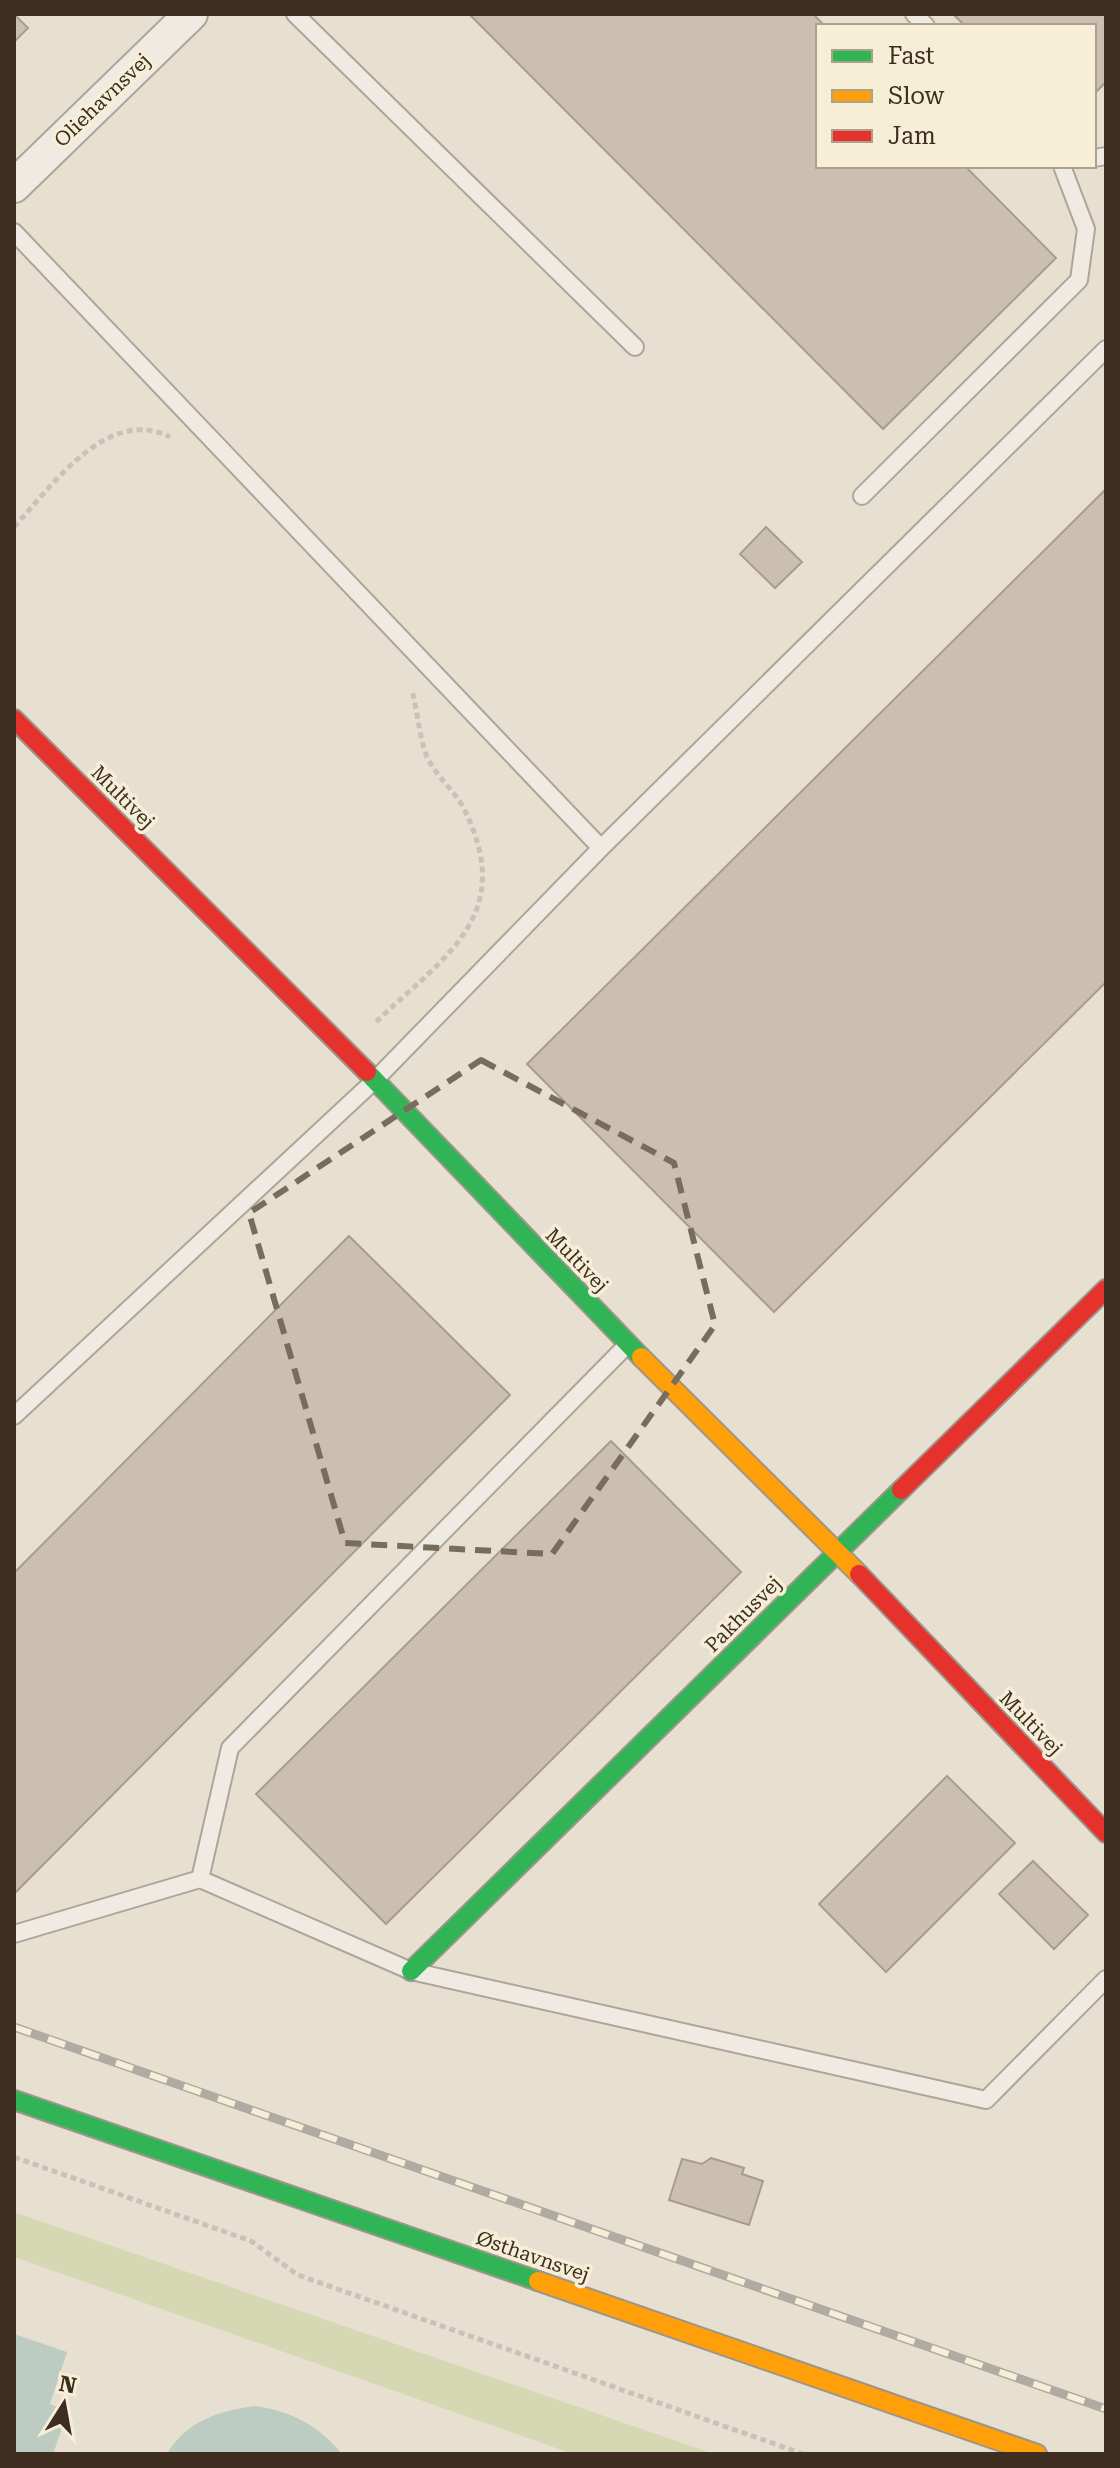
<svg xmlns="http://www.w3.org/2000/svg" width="1120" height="2468" viewBox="0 0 1120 2468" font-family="'Roboto Serif',serif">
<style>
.green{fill:#d6d7b3}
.water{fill:#bcccc2}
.building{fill:#cbbfb2;stroke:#a89c90;stroke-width:2}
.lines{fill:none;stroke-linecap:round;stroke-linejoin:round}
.lane-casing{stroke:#ada599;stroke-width:20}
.street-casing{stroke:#ada599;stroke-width:36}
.fast-casing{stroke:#9c958a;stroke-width:22}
.slow-casing{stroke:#9c958a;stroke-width:22}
.jam-casing{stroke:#9c958a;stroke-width:22}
.path{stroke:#c8c2b9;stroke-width:5;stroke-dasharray:6 4;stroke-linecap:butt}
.lane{stroke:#efebe3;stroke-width:16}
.street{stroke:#efebe3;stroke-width:32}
.fast{stroke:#30b455;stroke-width:18}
.slow{stroke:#ff9f0a;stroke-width:18}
.jam{stroke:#e5322d;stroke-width:18}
.rail-casing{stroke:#afaaa2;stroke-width:9}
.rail{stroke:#f7eed8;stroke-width:6;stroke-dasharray:18;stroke-linecap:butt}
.marked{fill:none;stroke:#786c5e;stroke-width:6;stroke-dasharray:16 10;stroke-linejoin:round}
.labels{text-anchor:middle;stroke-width:7;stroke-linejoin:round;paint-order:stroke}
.street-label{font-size:20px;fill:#3d2e20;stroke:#f7eed8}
</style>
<rect width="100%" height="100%" fill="#e7e0d1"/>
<path class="green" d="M14,2212L714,2454H573L14,2257Z"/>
<path class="water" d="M14,2334L67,2352L50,2404L68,2411L53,2454H14Z
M256,2406C293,2412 318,2425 342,2454H167C186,2421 221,2410 256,2406Z"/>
<path class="building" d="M14,14L28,28L14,42Z
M469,14H813L825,26H818V166H965L1056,258L883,429Z
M953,14H1106V82L1094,94V26H965Z
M1106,489V982L774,1312L527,1064Z
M766,527L802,562L775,588L740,554Z
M349,1236L510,1395L14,1894V1573Z
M611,1441L741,1572L386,1924L256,1794Z
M947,1776L1015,1843L886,1972L819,1904Z
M1033,1861L1088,1915L1054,1949L999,1894Z
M711,2158L744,2168L742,2174L763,2181L749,2225L669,2200L682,2159L702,2164Z"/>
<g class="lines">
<defs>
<path id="lane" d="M295,14L635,347
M914,14L926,26
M1094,158L1106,156
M14,232L601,848
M862,496L1079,280L1086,229L1062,166
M627,1345L230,1748L200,1879L411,1971L986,2100L1106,1979
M14,1416L375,1080L601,848L1106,349
M14,1934L200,1879"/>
<path id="street" d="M14,186L191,14"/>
<path id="fast" d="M367,1072L641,1357
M411,1971L901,1490
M14,2100L538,2281"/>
<path id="slow" d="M641,1357L859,1574
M538,2281L1037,2454"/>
<path id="jam" d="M14,719L367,1072
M901,1490L1106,1289
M859,1574L1106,1833"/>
</defs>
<use href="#lane" class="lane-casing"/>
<use href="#street" class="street-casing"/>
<use href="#fast" class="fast-casing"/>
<use href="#slow" class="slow-casing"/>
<use href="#jam" class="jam-casing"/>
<path class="path" d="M14,527C51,488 106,405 170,437
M376,1022C446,955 518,915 463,807C453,789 436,776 427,757C419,737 418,712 412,691
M14,2157L251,2241L298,2275L803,2454"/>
<use href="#lane" class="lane"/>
<use href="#street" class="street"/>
<use href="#fast" class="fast"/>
<use href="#slow" class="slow"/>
<use href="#jam" class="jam"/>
<defs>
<path id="rail" d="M14,2027L1106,2409"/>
</defs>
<use href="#rail" class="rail-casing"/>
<use href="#rail" class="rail"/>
</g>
<path class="marked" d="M481,1060L674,1163L715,1325L552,1554L345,1543L249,1213Z"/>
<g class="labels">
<g class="street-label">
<text transform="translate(102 100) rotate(-44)" y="7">Oliehavnsvej</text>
<text transform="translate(123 797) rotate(45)" y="7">Multivej</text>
<text transform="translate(577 1260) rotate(46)" y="7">Multivej</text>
<text transform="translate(743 1614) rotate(-45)" y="7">Pakhusvej</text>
<text transform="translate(1031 1723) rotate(46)" y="7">Multivej</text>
<text transform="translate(533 2256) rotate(19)" y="7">Østhavnsvej</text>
</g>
</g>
<rect width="1120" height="2468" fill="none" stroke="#3d2e20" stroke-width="32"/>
<rect x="816" y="24" width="280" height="144" fill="#f7eed8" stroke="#ada18e" stroke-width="2"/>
<rect x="832" y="50" width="40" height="12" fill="#30b455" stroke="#ada18e" stroke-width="2"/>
<text x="888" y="64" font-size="24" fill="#3d2e20">Fast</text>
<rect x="832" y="90" width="40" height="12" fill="#ff9f0a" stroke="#ada18e" stroke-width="2"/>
<text x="888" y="104" font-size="24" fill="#3d2e20">Slow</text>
<rect x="832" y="130" width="40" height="12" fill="#e5322d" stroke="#ada18e" stroke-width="2"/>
<text x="888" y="144" font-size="24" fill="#3d2e20">Jam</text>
<g transform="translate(64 2404) rotate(11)" stroke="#f7eed8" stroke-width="6" paint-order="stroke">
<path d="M0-6L14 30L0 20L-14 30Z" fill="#3d2e20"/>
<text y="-12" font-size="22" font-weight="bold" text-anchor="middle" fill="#3d2e20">N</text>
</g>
</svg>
